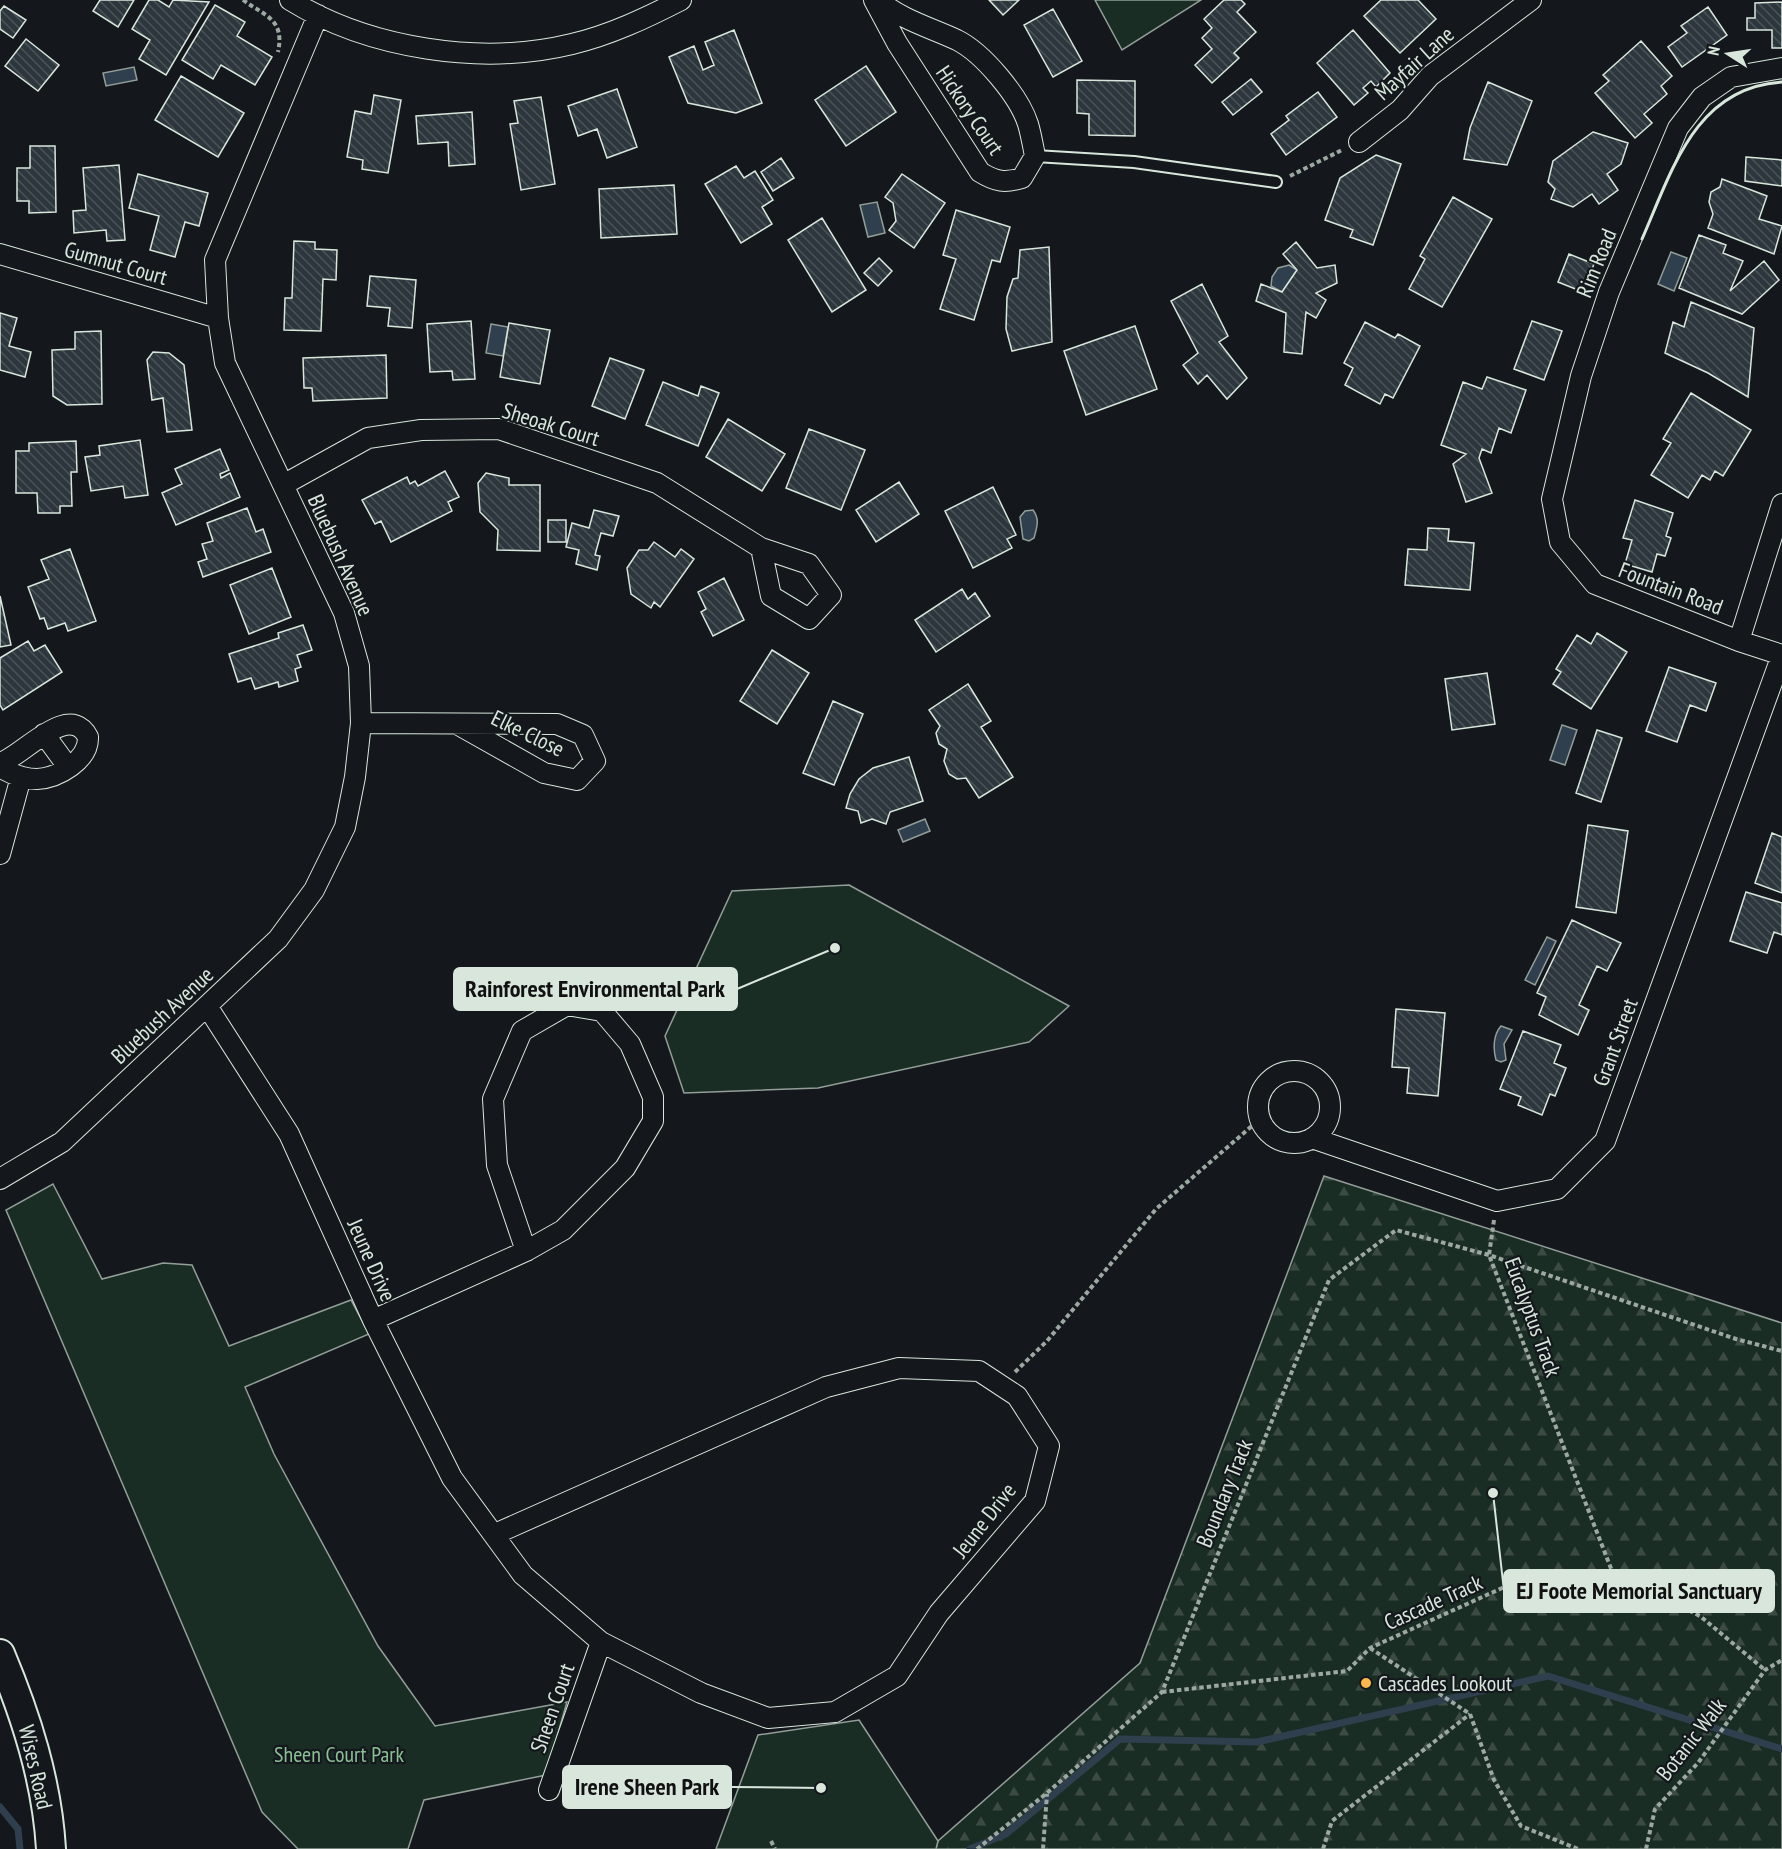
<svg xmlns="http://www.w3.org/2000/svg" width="1782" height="1849" viewBox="0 0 1782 1849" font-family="'PT Sans Narrow',sans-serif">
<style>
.forest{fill:url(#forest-firs);stroke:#939e99;stroke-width:1.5}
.park{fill:#1a2d24;stroke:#939e99;stroke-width:1.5}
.water{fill:#2f3f4d;stroke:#939e99;stroke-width:1.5}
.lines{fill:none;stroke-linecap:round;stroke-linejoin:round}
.stream{stroke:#2f3f4d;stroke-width:7}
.building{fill:url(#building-back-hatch);stroke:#d8e6dc;stroke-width:1.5}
.lane-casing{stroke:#d8e6dc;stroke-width:14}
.street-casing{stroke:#d8e6dc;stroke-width:22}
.secondary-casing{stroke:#d8e6dc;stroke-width:32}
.path{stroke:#9da8a2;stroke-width:4;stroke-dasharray:4.5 3;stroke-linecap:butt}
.lane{stroke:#14181c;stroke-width:10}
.street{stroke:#14181c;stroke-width:20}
.secondary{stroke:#14181c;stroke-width:28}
.wall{stroke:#d8e6dc;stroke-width:3}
.poi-dot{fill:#ffb74d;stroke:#14181c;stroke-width:2}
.labels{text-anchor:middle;stroke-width:4.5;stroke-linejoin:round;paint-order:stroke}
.street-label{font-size:22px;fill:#d8e6dc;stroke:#14181c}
.poi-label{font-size:22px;fill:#d8e6dc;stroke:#14181c;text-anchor:start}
.park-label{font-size:22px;fill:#8ac095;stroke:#14181c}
.leader{fill:none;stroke:#d8e6dc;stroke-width:2}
.callout-dot{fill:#d8e6dc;stroke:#14181c;stroke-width:2}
.callout{fill:#d8e6dc;stroke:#d8e6dc;stroke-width:2}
.callout-label{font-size:24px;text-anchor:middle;font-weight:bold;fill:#111}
</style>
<defs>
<pattern id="forest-firs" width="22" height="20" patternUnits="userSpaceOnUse" patternTransform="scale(1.5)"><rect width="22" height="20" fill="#1a2d24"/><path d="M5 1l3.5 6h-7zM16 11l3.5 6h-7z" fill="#3b4b43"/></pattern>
<pattern id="building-back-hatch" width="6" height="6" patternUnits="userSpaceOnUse" patternTransform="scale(1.5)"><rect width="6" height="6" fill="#2c363c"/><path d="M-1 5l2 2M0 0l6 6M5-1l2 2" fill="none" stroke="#4a5358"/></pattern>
</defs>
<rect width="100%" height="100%" fill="#14181c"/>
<path class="forest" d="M1324,1176L1782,1323V1849H936L938,1841L1140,1663Z"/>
<path class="park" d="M1095,0H1201L1122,50Z
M849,885L1069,1006L1029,1042L818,1088L684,1093L665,1036L732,891Z
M53,1184L102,1279L163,1263L192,1265L229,1346L351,1300L369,1334L245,1387L274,1454L378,1646L435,1726L567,1702L546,1775L424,1800L408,1849H298L262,1812L6,1210Z
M859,1720L938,1841L936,1849H716L758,1735Z"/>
<path class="water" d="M134,67L137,80L106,86L103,73Z
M877,202L885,233L868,237L860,205Z
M1671,252L1687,258L1674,291L1658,284Z
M1289,265L1297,270L1282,292L1271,286L1272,277L1278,268Z
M491,324L508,327L503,356L486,353Z
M1033,510C1040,519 1037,527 1034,538L1029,541L1023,539L1020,517L1025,511Z
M1562,725L1577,730L1565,765L1550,760Z
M925,819L930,831L903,842L898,830Z
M1547,937L1556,941L1535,985L1525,980Z
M1501,1026L1512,1030L1504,1044L1506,1060L1501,1062L1496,1060C1493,1049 1493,1035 1501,1026Z"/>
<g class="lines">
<path class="stream" d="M0,1807L18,1829L20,1849
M970,1849L1006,1834L1120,1739L1257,1742L1548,1676L1782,1749"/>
</g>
<path class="building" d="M100,0H134L118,27L93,11Z
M149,0H158L169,7L173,0L209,2L166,75L139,59L150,40L132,29Z
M989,0H1019L1003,15Z
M1224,0H1241L1245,4L1237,12L1256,32L1234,53L1239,58L1212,83L1195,65L1212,49L1202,38L1212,28L1204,19Z
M1381,0H1418L1436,19L1400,53L1364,16Z
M1782,2V48H1772V30H1747V18H1755V3Z
M215,5L245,22L237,36L272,57L255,85L221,65L213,79L182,60Z
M4,6L26,20L13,38L0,29V11Z
M1708,7L1727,35L1682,67L1668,47L1687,33L1681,26Z
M1053,9L1082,61L1053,77L1024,25Z
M734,30L762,103L736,113L688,103L669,57L694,46L703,70L714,65L705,42Z
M1353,30L1390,73L1376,87L1371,81L1363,88L1368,93L1354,105L1317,63Z
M26,39L59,65L38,91L5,66Z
M1641,41L1672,76L1661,86L1667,94L1644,114L1652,123L1635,138L1595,93L1609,81L1603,75Z
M866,66L896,112L846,146L815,100Z
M181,76L244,113L218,157L155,120Z
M1251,79L1262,92L1233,115L1222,102Z
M1077,80L1135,81V136L1089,135V114L1077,113Z
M1488,82L1532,101L1507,165L1464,159L1470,128Z
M617,89L637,147L607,158L597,129L578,136L568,106Z
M1318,92L1337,117L1286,155L1271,134L1289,120L1286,116Z
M374,95L401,100L388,173L362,169L363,160L347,157L355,111L371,114Z
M541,97L555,184L521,190L510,124L518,123L514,101Z
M472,112L475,164L449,166L448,142L418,144L416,116Z
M1593,132L1628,143L1621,164L1607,174L1618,190L1599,204L1592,194L1573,207L1551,199L1555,189L1548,182L1553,161Z
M30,146H55L56,212L29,213V201H17V168H30Z
M1376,155L1401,164L1373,245L1350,237L1353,230L1325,220L1340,178Z
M1746,157L1782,160V186L1745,181Z
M781,158L794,178L773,191L761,172Z
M119,165L125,240L107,241L106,230L74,233L73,211L86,210L83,168Z
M736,166L744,178L755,171L773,200L762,207L772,224L741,243L705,184Z
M138,174L208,193L199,226L185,222L175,257L150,250L159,216L129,208Z
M902,174L945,203L914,248L889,230L896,221L893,203L885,197Z
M1722,179L1767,196L1759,219L1782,226L1774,254L1708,228L1713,214L1709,202L1711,192L1720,187Z
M674,185L677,234L601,238L599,189Z
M1453,197L1492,219L1442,307L1409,289L1425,259L1420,256Z
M956,210L1010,227L1000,262L992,260L974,320L940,309L956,259L943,255Z
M822,218L866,290L832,312L788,240Z
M1699,235L1726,245L1723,253L1743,261L1730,291L1764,261L1779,280L1742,314L1679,288Z
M294,241L315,242V249L337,250L336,280L323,279L321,331L284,330L285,298H292Z
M1296,242L1317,268L1335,265L1337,283L1316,293L1326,300L1316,318L1306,312L1302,354L1284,352L1286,313L1256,301L1261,284L1282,292L1297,270L1283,254Z
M1049,247L1052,342L1012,351L1006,329L1007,297L1013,279L1018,278L1020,250Z
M1569,254L1594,264L1583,292L1558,282Z
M879,258L892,271L878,286L864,273Z
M370,276L416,280L412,328L388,326L390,308L367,306Z
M1202,284L1228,336L1219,342L1247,378L1227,399L1207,375L1198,384L1183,365L1198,353L1171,301Z
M1691,302L1754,328L1748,397L1708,373L1665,353L1673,322L1684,327Z
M0,313L17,318L9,346L31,352L25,377L0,370Z
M471,321L475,379L453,380L452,371L430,372L427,324Z
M1532,321L1562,331L1544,380L1514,369Z
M1365,322L1395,338L1398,334L1420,346L1393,398L1385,394L1380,404L1345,385L1353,368L1344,363Z
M509,323L550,330L540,384L500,377Z
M1135,326L1157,389L1086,415L1064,351Z
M101,331L102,404L67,405L53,396L52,350L75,349V332Z
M153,352L169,353L184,365L192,430L167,432L163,398L152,400L147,360Z
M386,355L387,398L313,401L312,388H304L303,358Z
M610,358L644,370L625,419L592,406Z
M1487,377L1526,390L1511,433L1499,428L1491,453L1482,449L1479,458L1492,493L1466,502L1453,464L1466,454L1441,445L1463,382L1482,389Z
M663,382L698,396L701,386L719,393L698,446L646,425Z
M1691,393L1751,430L1723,476L1715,471L1710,480L1702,475L1688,498L1651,475L1671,443L1663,439Z
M728,419L785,454L762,491L706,457Z
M809,429L865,450L841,510L786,488Z
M140,440L148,495L125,498L123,486L91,491L85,457L100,455L99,446Z
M76,441L77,472H71L72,506H60V513H38L37,493H16V451H29V443Z
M220,449L229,470L220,474L221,478L230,473L240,497L176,525L162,493L182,484L175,469Z
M445,471L459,497L448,502L452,511L391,542L381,521L375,524L362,500L407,477L410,484L415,481L418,486Z
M486,473L509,478V485H540V551L497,550L498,530L480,512L478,483Z
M899,482L919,514L876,542L856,510Z
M993,487L1016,535L1007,539L1012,548L973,568L945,511Z
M1635,500L1673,513L1666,536L1671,538L1665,556L1657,554L1652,572L1625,564L1632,540L1623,538Z
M247,508L256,532L263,529L271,552L203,577L198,562L207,559L202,544L213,541L207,523Z
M594,510L619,516L613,536L601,533L595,555L600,556L597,570L576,564L579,550L566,547L572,523L589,528Z
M548,520H566V542H548Z
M1428,528L1449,529L1448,541L1474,543L1470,590L1405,585L1408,549L1427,550Z
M654,542L675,557L681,549L694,559L660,607L654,602L651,608L631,594L627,568L639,550H648Z
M70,549L96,621L68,631L65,623L48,629L44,618L40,619L28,587L49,579L41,560Z
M272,568L291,617L249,634L230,585Z
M724,578L744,620L713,636L701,612L706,609L698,592Z
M962,589L968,599L975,593L990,616L936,652L915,620Z
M0,596L11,645L0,647Z
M303,625L312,650L297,655L301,667L295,669L298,681L279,687L278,682L255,689L251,678L238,682L229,654L279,638L278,633Z
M1597,633L1627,652L1591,709L1553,684L1561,672L1556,669L1577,635L1591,644Z
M28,641L34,651L45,645L62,672L3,710L0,705V658Z
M772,650L809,673L777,724L740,701Z
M1669,667L1716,683L1706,711L1690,705L1677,742L1646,731Z
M1487,673L1495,724L1452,730L1445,679Z
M968,684L991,721L981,727L1013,777L979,798L966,778L957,779L949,774L944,761L947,749L939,744L936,733L940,726L929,710Z
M833,701L863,714L834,785L803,773Z
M1597,730L1622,738L1601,802L1576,793Z
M909,757L923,801L890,812L886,824L872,819L861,823L858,811L846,808L850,794L859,779L873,768Z
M1588,825L1628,831L1616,913L1576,907Z
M1772,833L1782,837V893L1755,883Z
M1746,892L1782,903V935L1774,932L1767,953L1730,941Z
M1572,920L1621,943L1607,971L1597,966L1579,1005L1589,1010L1578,1035L1539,1015L1546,997L1537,993Z
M1396,1009L1445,1013L1438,1096L1407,1093L1409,1068L1392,1067Z
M1523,1031L1561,1045L1554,1063L1566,1068L1555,1096L1550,1094L1542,1115L1518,1105L1521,1097L1500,1089Z"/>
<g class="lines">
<defs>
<path id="lane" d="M1035,156L1134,162L1276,182"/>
<path id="street" d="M290,0C369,49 482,66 572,44C610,35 646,18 681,0
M874,0L897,43L980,172C996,182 1005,183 1022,178L1035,156C1033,146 1031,134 1028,124C1019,96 983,53 957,40C929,27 902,20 878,0
M1782,68L1731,77L1702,97L1678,128L1609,292L1581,376L1552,499L1560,542L1595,584L1739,641L1782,655
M1359,142L1400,110L1430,76L1531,0
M0,254L218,318
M283,485L368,438L421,430L499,429L657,483L761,548L809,564L831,595L809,619L771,596L761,548
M1739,641L1782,504
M361,723L557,724L583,735L595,761L577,780L544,773L457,724
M44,734L68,767
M0,763C22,757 69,700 88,737C89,760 58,778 37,779C23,779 11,774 0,767
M0,854L21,777
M207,1006L289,1134L373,1320L452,1478L523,1575L601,1642L701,1693L768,1718L835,1712L897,1676L939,1613L1035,1501L1049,1446L1017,1396L979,1371L899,1368L826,1387L495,1534
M1258 1107a36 36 0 1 1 72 0a36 36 0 1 1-72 0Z
M1312,1138L1497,1201L1557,1189L1605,1141L1782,655
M0,1179L62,1142L278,939L314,890L345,827L355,777L361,723L359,666L344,613L225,363L218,318L215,260L318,15
M373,1320L526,1251L563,1230L625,1168L653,1121V1097L630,1044L602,1011L567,1005L522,1031L493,1099L497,1165L526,1251
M549,1790L601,1642"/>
<path id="secondary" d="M0,1654C26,1716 47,1781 51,1849"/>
</defs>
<use href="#lane" class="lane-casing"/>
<use href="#street" class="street-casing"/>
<use href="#secondary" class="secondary-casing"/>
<path class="path" d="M243,0C265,16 285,19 278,52
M1290,176L1342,150
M1494,1220L1489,1255L1612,1571
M1015,1372L1047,1341L1156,1209L1260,1119
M1370,1648L1470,1714L1494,1780L1521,1826L1578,1849
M1162,1692L1347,1671L1370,1648L1522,1579L1612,1571L1700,1616L1765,1670
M771,1841L775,1849
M977,1849L1047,1793L1162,1692L1329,1280L1396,1230L1489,1255L1736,1339L1782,1351
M1043,1849L1047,1794
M1323,1849L1332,1821L1470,1714
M1646,1849L1655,1809L1698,1763L1765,1670L1782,1660"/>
<use href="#lane" class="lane"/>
<use href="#street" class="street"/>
<use href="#secondary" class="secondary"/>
<path class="wall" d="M1642,239C1672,171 1695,87 1782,82"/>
</g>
<circle class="poi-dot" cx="1366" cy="1683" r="6"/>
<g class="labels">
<g class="street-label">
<text transform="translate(1414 63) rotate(-42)" y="8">Mayfair Lane</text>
<text transform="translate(970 110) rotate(56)" y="8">Hickory Court</text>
<text transform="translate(116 263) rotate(16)" y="8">Gumnut Court</text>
<text transform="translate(1596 263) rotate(-68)" y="8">Rim Road</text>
<text transform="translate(551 424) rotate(17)" y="8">Sheoak Court</text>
<text transform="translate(341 555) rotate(66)" y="8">Bluebush Avenue</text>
<text transform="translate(1671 588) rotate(21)" y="8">Fountain Road</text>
<text transform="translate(528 733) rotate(26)" y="8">Elke Close</text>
<text transform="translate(162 1015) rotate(-43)" y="8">Bluebush Avenue</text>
<text transform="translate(1615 1042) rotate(-70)" y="8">Grant Street</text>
<text transform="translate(372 1260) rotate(66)" y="8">Jeune Drive</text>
<text transform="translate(1533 1317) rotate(70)" y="8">Eucalyptus Track</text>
<text transform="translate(1224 1493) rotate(-68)" y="8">Boundary Track</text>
<text transform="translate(984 1520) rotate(-52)" y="8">Jeune Drive</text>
<text transform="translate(1433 1602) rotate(-24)" y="8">Cascade Track</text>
<text transform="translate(552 1708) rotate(-71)" y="8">Sheen Court</text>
<text transform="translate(1691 1739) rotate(-52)" y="8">Botanic Walk</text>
<text transform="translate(36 1767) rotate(77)" y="8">Wises Road</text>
</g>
<g class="poi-label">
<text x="1378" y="1691">Cascades Lookout</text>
</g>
<g class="park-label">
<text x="339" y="1762">Sheen Court Park</text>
</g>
</g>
<path class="leader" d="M835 948L737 989M1493 1493L1504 1591M821 1788L731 1787"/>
<g class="callout-dot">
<circle cx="835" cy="948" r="6"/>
<circle cx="1493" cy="1493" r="6"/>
<circle cx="821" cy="1788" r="6"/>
</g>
<g class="callout">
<rect x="454" y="968" width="283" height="42" rx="6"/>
<rect x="1504" y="1570" width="270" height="42" rx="6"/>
<rect x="563" y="1766" width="168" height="42" rx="6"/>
</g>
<g class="callout-label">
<text x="595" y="997">Rainforest Environmental Park</text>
<text x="1639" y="1599">EJ Foote Memorial Sanctuary</text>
<text x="647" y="1795">Irene Sheen Park</text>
</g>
<g transform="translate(1728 54) rotate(282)" stroke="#14181c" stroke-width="4.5" paint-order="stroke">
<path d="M0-4.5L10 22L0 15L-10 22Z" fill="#d8e6dc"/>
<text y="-9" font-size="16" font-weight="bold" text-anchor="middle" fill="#d8e6dc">N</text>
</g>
</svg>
